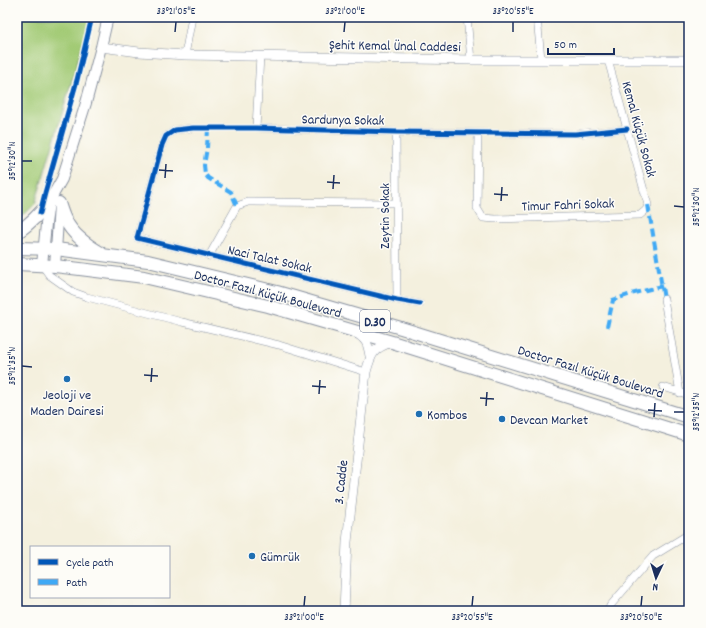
<svg xmlns="http://www.w3.org/2000/svg" width="706" height="628" viewBox="0 0 706 628" font-family="Dekko,sans-serif">
<style>
.green{fill:#a2ca75;stroke:#5e7c6a}
.lines{fill:none;stroke-linecap:round;stroke-linejoin:round}
.minor-casing{stroke:#88909e;stroke-width:8}
.tertiary-casing{stroke:#88909e;stroke-width:10}
.secondary-casing{stroke:#88909e;stroke-width:12}
.trunk-casing{stroke:#88909e;stroke-width:14}
.minor{stroke:#fff;stroke-width:7}
.tertiary{stroke:#fff;stroke-width:9}
.secondary{stroke:#fff;stroke-width:10}
.trunk{stroke:#fff;stroke-width:12}
.quiet{stroke:#3fa9f5;stroke-width:4;stroke-dasharray:8 4;stroke-linecap:butt}
.cycleway-casing{stroke:#fdfcf7;stroke-width:8}
.cycleway{stroke:#0057b8;stroke-width:5}
.ticks{fill:none;stroke:#1b2f5e;stroke-width:1.5}
.poi-dot{fill:#1f6fb2;stroke:#fdfcf7;stroke-width:1.5}
.labels{text-anchor:middle;stroke-width:3;stroke-linejoin:round;paint-order:stroke}
.shield{fill:#fdfcf7;stroke:#5f6c8c;stroke-width:1}
.shield-label{font-size:13px;font-weight:bold;fill:#1b2f5e}
.street-label{font-size:14px;fill:#1b2f5e;stroke:#fdfcf7}
.poi-label{font-size:14px;fill:#1b2f5e;stroke:#fdfcf7;text-anchor:start}
.neatline{fill:none;stroke:#1b2f5e;stroke-width:1.5}
.ticks-label{font-size:10px;text-anchor:middle;fill:#1b2f5e}
</style>
<rect width="100%" height="100%" fill="#fdfcf7"/>
<filter id="ink" filterUnits="userSpaceOnUse"><feTurbulence type="fractalNoise" baseFrequency=".025" numOctaves="2"/><feDisplacementMap in="SourceGraphic" scale="8" xChannelSelector="R" yChannelSelector="G"/><feConvolveMatrix kernelMatrix="1 2 1 2 8 2 1 2 1" color-interpolation-filters="sRGB"/></filter>
<filter id="wash" filterUnits="userSpaceOnUse"><feTurbulence type="fractalNoise" baseFrequency=".012" numOctaves="4" result="noise"/><feDisplacementMap in="SourceGraphic" scale="16" xChannelSelector="R" yChannelSelector="G"/><feGaussianBlur stdDeviation="0.9" result="paint"/><feColorMatrix in="noise" values="0 0 0 0 0 0 0 0 0 0 0 0 0 0 0 0 0 1.4 0 .05"/><feComposite in="paint" operator="in"/></filter>
<g filter="url(#wash)">
<rect width="100%" height="100%" fill="#f4f0de"/>
<path class="green" d="M17,17H91L35,204L17,222Z"/>
</g>
<g filter="url(#ink)">
<g class="lines">
<defs>
<path id="minor" d="M467,17L471,60
M537,17L541,59
M185,55L192,17
M256,128L260,56
M396,132L397,300
M478,133L477,208L483,218L495,219L640,215L646,210L648,205L608,60
M209,256L237,206L248,202L396,203
M42,265L49,275L73,292L87,297L182,322L279,345L366,372
M664,299L680,393
M420,304L397,300L137,238L162,145L166,136L175,130L193,128H256L396,132L575,134L627,129
M663,387L689,395
M608,611L610,606L653,556L689,534"/>
<path id="tertiary" d="M101,47L139,52L185,55L471,60H689
M356,333C367,339 368,345 370,356
M344,611L347,542L366,372C371,354 373,348 392,342"/>
<path id="secondary" d="M42,265L46,224L49,202L62,179L86,103L101,47L108,17
M55,266L59,205"/>
<path id="trunk" d="M59,203C61,209 63,216 66,221C73,235 87,245 101,253
M17,233C29,224 40,214 49,202
M17,248L56,249L148,261L277,292L401,328L689,417
M17,264L55,266L80,269L144,277L268,306L392,342L689,435"/>
</defs>
<use href="#minor" class="minor-casing"/>
<use href="#tertiary" class="tertiary-casing"/>
<use href="#secondary" class="secondary-casing"/>
<use href="#trunk" class="trunk-casing"/>
<use href="#minor" class="minor"/>
<use href="#tertiary" class="tertiary"/>
<use href="#secondary" class="secondary"/>
<use href="#trunk" class="trunk"/>
<path class="quiet" d="M208,128L207,148L204,165L205,174L208,178L231,192L237,206
M648,205L664,299
M607,327L613,300L631,294L662,286"/>
<defs>
<path id="cycleway" d="M40,213L45,193L77,80L92,17
M420,304L397,300L137,238L162,145L166,136L175,130L193,128H256L396,132L575,134L627,129"/>
</defs>
<use href="#cycleway" class="cycleway-casing"/>
<use href="#cycleway" class="cycleway"/>
</g>
</g>
<path class="ticks" d="M175,32L176,22M344,32L345,22M513,32V22M22,161H32M159,170L173,171M165,178L166,164M327,182L340,183M333,189L334,175M494,194L508,195M501,201L502,187M674,206L684,207M22,366L32,367M144,375L158,376M151,382L152,368M312,386L326,387M319,394L320,380M480,398L494,399M486,406L487,392M648,410L662,411M674,412H684M654,417L655,403M304,606L305,596M472,606L473,596M641,606L642,596"/>
<g class="poi-dot">
<circle cx="67" cy="379" r="4"/>
<circle cx="419" cy="414" r="4"/>
<circle cx="502" cy="419" r="4"/>
<circle cx="252" cy="556" r="4"/>
</g>
<g class="labels">
<rect class="shield" x="360" y="310" width="30" height="22" rx="3"/>
<g class="shield-label">
<text x="375" y="326">D.30</text>
</g>
<g class="street-label">
<text transform="translate(395 45) rotate(1)" y="5">Şehit Kemal Ünal Caddesi</text>
<text transform="translate(343 119) rotate(1)" y="5">Sardunya Sokak</text>
<text transform="translate(640 129) rotate(75)" y="5">Kemal Küçük Sokak</text>
<text transform="translate(568 204) rotate(-2)" y="5">Timur Fahri Sokak</text>
<text transform="translate(384 216) rotate(-90)" y="5">Zeytin Sokak</text>
<text transform="translate(270 258) rotate(13)" y="5">Naci Talat Sokak</text>
<text transform="translate(268 293) rotate(15)" y="5">Doctor Fazıl Küçük Boulevard</text>
<text transform="translate(591 371) rotate(17)" y="5">Doctor Fazıl Küçük Boulevard</text>
<text transform="translate(340 482) rotate(-84)" y="5">3. Cadde</text>
</g>
<g class="poi-label">
<text x="67" y="399" text-anchor="middle">Jeoloji ve<tspan x="67" dy="16">Maden Dairesi</tspan></text>
<text x="427" y="419">Kombos</text>
<text x="510" y="424">Devcan Market</text>
<text x="260" y="561">Gümrük</text>
</g>
</g>
<rect width="706" height="628" fill="none" stroke="#fdfcf7" stroke-width="44"/>
<rect x="30" y="546" width="140" height="52" fill="#fdfcf7" stroke="#a3aaba"/>
<rect x="38" y="559" width="20" height="6" fill="#0057b8" stroke="#a3aaba"/>
<text x="66" y="566" font-size="12" fill="#1b2f5e">Cycle path</text>
<rect x="38" y="579" width="20" height="6" fill="#3fa9f5" stroke="#a3aaba"/>
<text x="66" y="586" font-size="12" fill="#1b2f5e">Path</text>
<g transform="translate(656 578) rotate(184)" stroke="#fdfcf7" stroke-width="3" paint-order="stroke">
<path d="M0-3L7 15L0 10L-7 15Z" fill="#1b2f5e"/>
<text y="-6" font-size="11" font-weight="bold" text-anchor="middle" fill="#1b2f5e">N</text>
</g>
<path d="M548 48v6h66v-6" fill="none" stroke="#1b2f5e" stroke-width="2"/>
<text x="554" y="48" font-size="12" fill="#1b2f5e" stroke="#fdfcf7" stroke-width="3" paint-order="stroke">50 m</text>
<rect x="22" y="22" width="662" height="584" class="neatline"/>
<g class="ticks-label">
<text x="176" y="14">33°21'05"E</text>
<text x="345" y="14">33°21'00"E</text>
<text x="513" y="14">33°20'55"E</text>
<text transform="translate(11 161) rotate(-90)" y="4">35°12'30"N</text>
<text transform="translate(695 207) rotate(-90)" y="4">35°12'30"N</text>
<text transform="translate(11 366) rotate(-90)" y="4">35°12'35"N</text>
<text transform="translate(695 412) rotate(-90)" y="4">35°12'35"N</text>
<text x="304" y="620">33°21'00"E</text>
<text x="472" y="620">33°20'55"E</text>
<text x="641" y="620">33°20'50"E</text>
</g>
</svg>
